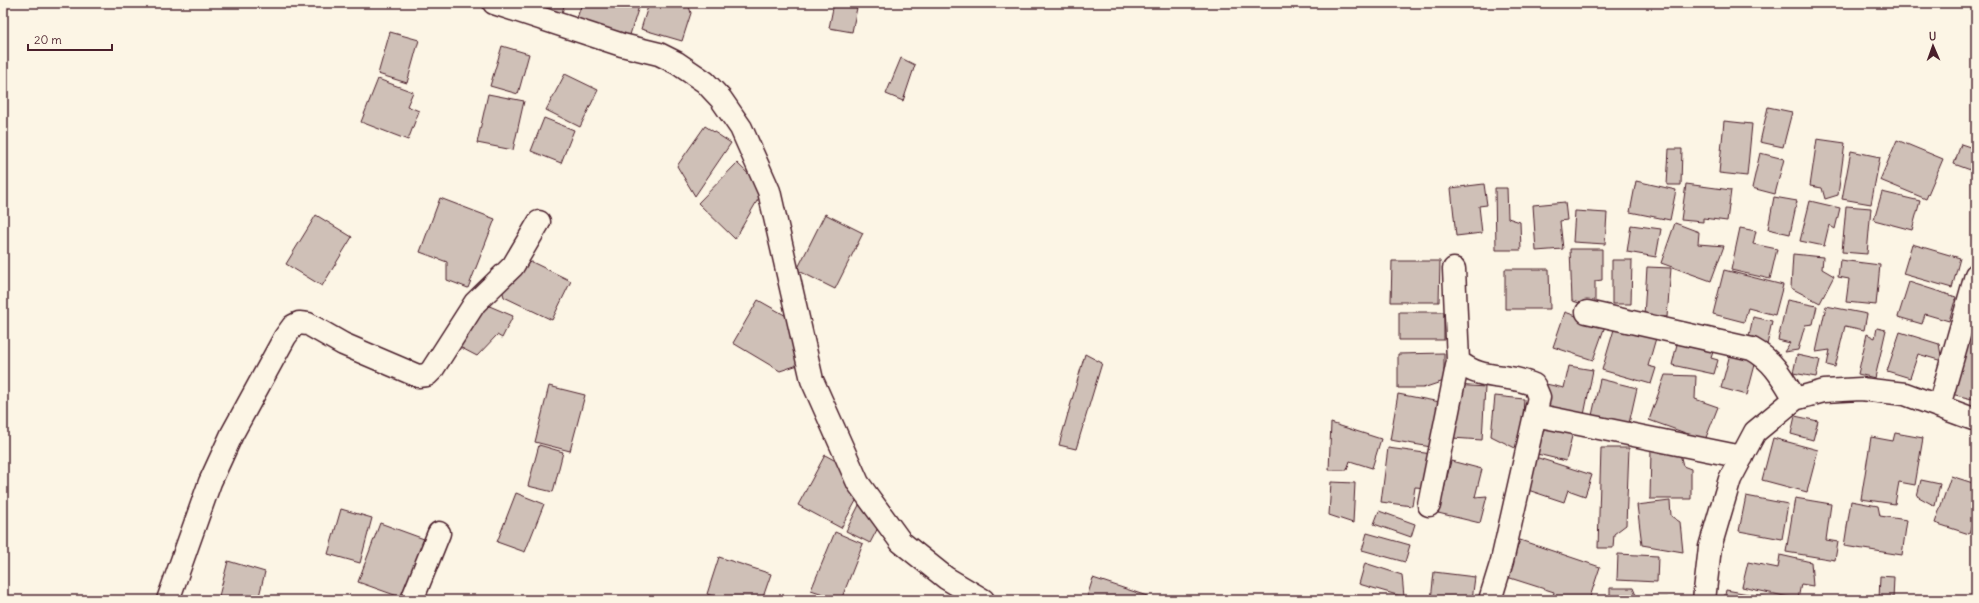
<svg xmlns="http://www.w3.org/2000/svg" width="1979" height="603" viewBox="0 0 1979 603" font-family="Delius,sans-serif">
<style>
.building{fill:#cfc0b7;stroke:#4a1f2b}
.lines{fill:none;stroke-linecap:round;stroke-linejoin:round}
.minor-casing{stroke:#4a1f2b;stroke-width:25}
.minor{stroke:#fcf5e5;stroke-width:22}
</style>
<rect width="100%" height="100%" fill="#fcf5e5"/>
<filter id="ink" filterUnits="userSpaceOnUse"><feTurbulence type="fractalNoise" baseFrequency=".025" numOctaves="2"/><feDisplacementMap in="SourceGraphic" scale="8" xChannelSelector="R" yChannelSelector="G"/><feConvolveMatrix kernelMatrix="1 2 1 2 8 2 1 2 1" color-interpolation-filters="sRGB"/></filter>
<g filter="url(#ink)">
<path class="building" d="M529,3H565L560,19Z
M582,3H640L629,38L576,21Z
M649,3H688L691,13L682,41L641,29Z
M834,3H858L852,32L829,28Z
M390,32L419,40L407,83L378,74Z
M502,46L529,54L518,94L490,86Z
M901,58L915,65L903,101L886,94Z
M565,74L598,90L580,127L546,110Z
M378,79L413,92L407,106L419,111L408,140L361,122Z
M488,94L524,101L513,150L477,143Z
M1768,107L1792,112L1783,147L1760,142Z
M544,118L574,130L561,163L531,151Z
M1724,121L1752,124L1747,176L1719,173Z
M705,126L731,143L695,196L677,166Z
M1817,139L1845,143L1838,195L1825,199L1822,188L1810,186Z
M1897,140L1943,159L1926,199L1880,180Z
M1961,144L1976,149V172L1954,164Z
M1669,149H1682L1681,185H1667Z
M1851,151L1880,157L1871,204L1842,199Z
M1760,153L1784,159L1775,194L1752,188Z
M737,163L764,189L735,239L698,203Z
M1636,181L1676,190L1670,220L1630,212Z
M1484,184L1487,205L1479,206L1482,233L1456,236L1451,188Z
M1686,184L1731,190L1727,221L1703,218V222L1681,220Z
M1495,188H1507L1508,218L1520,222L1521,250H1496Z
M1882,192L1920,201L1912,230L1874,220Z
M1774,197L1797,201L1790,234L1768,229Z
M440,198L495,219L468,288L447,280V262L420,252Z
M1810,201L1840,208L1835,229L1829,225L1824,246L1800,241Z
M1565,202L1567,220L1560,221L1563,249L1536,251L1533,205Z
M1846,206L1871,208L1867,254L1842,252Z
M1575,211L1607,213L1605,244L1573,242Z
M825,214L863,233L835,289L797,270Z
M316,215L352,237L322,286L286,264Z
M1675,223L1699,232L1698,244L1724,246L1711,281L1661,263Z
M1631,225L1661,229L1656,257L1627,252Z
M1740,228L1756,231L1753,244L1777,249L1770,279L1731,270Z
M1912,244L1960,258L1952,288L1903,274Z
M1570,249H1602V280L1595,281V307L1572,301Z
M1793,254L1823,257L1822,269L1834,276L1820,303L1791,288Z
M1612,260H1632L1631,304H1612Z
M1840,260L1880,265L1876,305L1846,302L1849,279L1838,277Z
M1392,261H1440L1439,302H1391Z
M532,262L571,281L552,320L504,297L501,285L519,264Z
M1647,267L1671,268L1667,317L1644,316Z
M1505,269H1549L1550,309H1505Z
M1724,270L1783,285L1775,315L1748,308L1744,322L1713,314Z
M1909,282L1956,297L1949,321L1925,314L1922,324L1898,317Z
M758,300L790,318L804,363L780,371L733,343Z
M1787,300L1817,306L1813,324L1805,325L1798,350L1784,352L1790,343L1778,340Z
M480,302L513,316L502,338L497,335L477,356L454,344Z
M1826,306L1867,314L1864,330L1845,326L1835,367L1827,365L1830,350L1816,352Z
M1399,312H1444V340H1399Z
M1565,312L1605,326L1593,360L1553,347Z
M1753,317L1772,321L1767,345L1748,341Z
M1615,326L1656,338L1648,366L1656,368L1651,384L1602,370Z
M1877,328L1886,330L1875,378L1858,374L1867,334L1875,338Z
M1900,332L1939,344L1942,361L1918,354L1910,378L1887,371Z
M1962,338L1976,342V384L1972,399L1947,393Z
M1677,344L1713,352L1711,358L1718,360L1714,374L1672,365Z
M1444,353V381L1423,388H1398V354Z
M1085,354L1102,363L1076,449L1059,445Z
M1730,354L1756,361L1747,395L1721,388Z
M1797,355L1820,360L1816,377L1793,373Z
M1569,366L1593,370L1583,420L1540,412L1546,384L1564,388Z
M1665,375L1696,376L1695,399L1718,407L1705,440L1649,420Z
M1600,379L1637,388L1628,428L1591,420Z
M1455,385L1485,387L1482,440L1452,438Z
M549,386L585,395L570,451L535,442Z
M1398,394L1440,402L1431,447L1390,440Z
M1495,396L1524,399L1521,451L1491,436Z
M1795,416L1818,421L1813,440L1791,434Z
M1331,423L1381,439L1372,468L1350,461L1347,470H1329Z
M1540,424L1573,432L1566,461L1533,453Z
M1895,433L1923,438L1915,485L1899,482L1895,504L1861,499L1871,437L1893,441Z
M1773,438L1818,450L1807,492L1762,480Z
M539,445L563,452L553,492L528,486Z
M1388,448L1432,454L1428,488L1415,487L1412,506L1381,502Z
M1601,448H1629L1626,525L1614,534L1613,548H1598Z
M1651,449H1679L1683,466L1691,469V499H1650Z
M825,455L843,465L857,499L841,528L798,505Z
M1529,455L1592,475L1585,496L1568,490L1564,502L1519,487Z
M1451,461L1482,469L1475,497L1487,496L1480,523L1438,513Z
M1951,476L1976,484V512L1969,534L1935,523Z
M1921,480L1940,484L1935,506L1917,496Z
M1331,482L1355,483L1353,523L1329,515Z
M516,493L544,504L525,552L497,542Z
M1746,496L1788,504L1782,539L1739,531Z
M1795,498L1831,504L1826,540L1838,542L1835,560L1786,552Z
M861,501L881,522L870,543L846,531Z
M1670,501L1671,516L1680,522L1683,552L1642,545L1637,505Z
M1851,501L1878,506L1880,516L1907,520L1902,555L1844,546Z
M341,509L372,518L360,563L328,554Z
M1379,511L1415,524L1411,537L1374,524Z
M380,523L424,539L403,598L358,582Z
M835,532L863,544L841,600L811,590Z
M1367,533L1410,545L1405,562L1362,550Z
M1520,540L1600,567L1589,600H1552L1554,592L1507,577Z
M1618,554L1658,556L1657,582L1617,580Z
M1780,555L1811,562L1813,586L1801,584L1798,599L1742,587L1748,562L1778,568Z
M719,557L771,574L762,600H725L707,594Z
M228,561L265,572L258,600H218Z
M1365,563L1402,575L1404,597L1359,584Z
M1434,572L1475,577L1472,600H1431Z
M1880,576L1894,577L1893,600H1879Z
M1093,578L1147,596L1146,600H1086Z
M1610,588H1633L1637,598H1668V600H1610Z
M1726,590L1771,598V600H1724Z"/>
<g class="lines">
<defs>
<path id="minor" d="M494,3L622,45L659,54L677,63L705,82L721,99L741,128L769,191L812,380L858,483L901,542L946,578L983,600
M1454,269L1458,361C1482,382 1507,372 1534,385L1539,397L1502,561L1490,600
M1587,312L1752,349C1774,361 1783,379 1795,399
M1939,406L1976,275
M1535,415L1742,457
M1429,505L1458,361
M168,600L210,482L232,434L285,337L293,326L299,323L308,324L343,344L418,376L427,375L432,370L475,303L513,266L539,222
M412,600L439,533
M1704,600L1710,547L1730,479L1755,432L1795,399L1824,391L1861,389L1905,394L1976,420"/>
</defs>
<use href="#minor" class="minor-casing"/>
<use href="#minor" class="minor"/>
</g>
</g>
<rect width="1979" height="603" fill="none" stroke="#fcf5e5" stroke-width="16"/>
<rect x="8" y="8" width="1963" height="587" fill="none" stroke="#4a1f2b" stroke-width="1.5" filter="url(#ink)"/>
<g transform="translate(1933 46) rotate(358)" stroke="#fcf5e5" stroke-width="3" paint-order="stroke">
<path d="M0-3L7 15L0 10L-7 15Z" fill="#4a1f2b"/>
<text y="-6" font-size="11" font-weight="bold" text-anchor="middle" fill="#4a1f2b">U</text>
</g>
<path d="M28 44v6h84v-6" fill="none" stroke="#4a1f2b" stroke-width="2"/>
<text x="34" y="44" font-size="12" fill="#4a1f2b" stroke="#fcf5e5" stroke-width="3" paint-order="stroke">20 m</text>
</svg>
